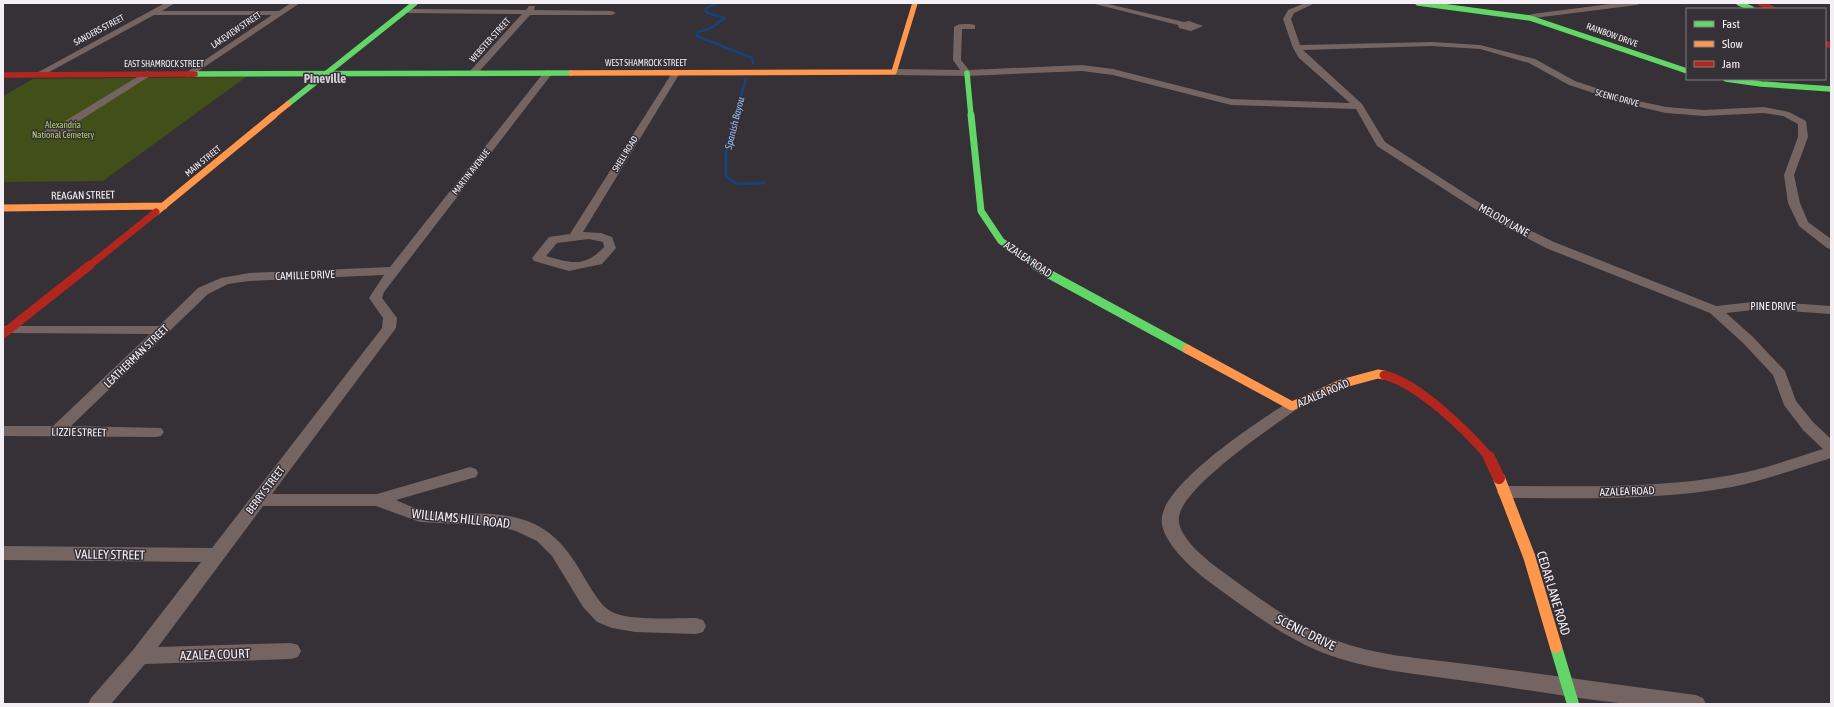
<svg xmlns="http://www.w3.org/2000/svg" width="1834" height="707" viewBox="0 0 1834 707" font-family="'Asap Condensed',sans-serif">
<style>
.green{fill:#434f19}
.lines{fill:none;stroke-linecap:round;stroke-linejoin:round}
.stream-far1{stroke:#184379;stroke-width:2.5}
.stream{stroke:#184379;stroke-width:3}
.street{fill:#756562;fill-rule:evenodd}
.fast-far3{stroke:#63d668;stroke-width:5.5}
.fast-far2{stroke:#63d668;stroke-width:7}
.fast-far1{stroke:#63d668;stroke-width:9}
.fast{stroke:#63d668;stroke-width:12}
.slow-far3{stroke:#ff974d;stroke-width:5.5}
.slow-far2{stroke:#ff974d;stroke-width:7}
.slow-far1{stroke:#ff974d;stroke-width:9}
.slow{stroke:#ff974d;stroke-width:12}
.jam-far3{stroke:#b3261e;stroke-width:5.5}
.jam-far2{stroke:#b3261e;stroke-width:7}
.jam-far1{stroke:#b3261e;stroke-width:9}
.jam{stroke:#b3261e;stroke-width:12}
.labels{text-anchor:middle;stroke-width:3;stroke-linejoin:round;paint-order:stroke}
.far-street-label{font-size:9px;fill:#f3eff4;stroke:#363037}
.far-park-label{font-size:9px;fill:#b3d163;stroke:#363037}
.far-water-label{font-size:10px;font-style:italic;fill:#9ac1f5;stroke:#363037}
.street-label{font-size:11px;fill:#f3eff4;stroke:#363037}
.far-district-label{font-size:13px;font-weight:bold;fill:#d3cbd4;stroke:#363037}
.near-street-label{font-size:13px;fill:#f3eff4;stroke:#363037}
</style>
<rect width="100%" height="100%" fill="#353136"/>
<path class="green" d="M246,77L103,181L3,182V96L33,79Z"/>
<g class="lines">
<path class="stream-far1" d="M717,3L705,9L707,13L725,18L711,28L698,32L697,36L752,58L753,63
M735,116L746,79"/>
<path class="stream" d="M735,115L726,147V177L738,184L764,183"/>
<path class="street" d="M165,3H175L162,11H279L291,3H300L191,76L188,77L184,74L272,15H154L40,77H34L33,75Z
M1091,3H1104L1184,22L1189,21L1203,26L1191,31L1179,28L1178,25Z
M1305,3H1315L1294,13L1291,19L1300,45L1432,42L1480,45L1535,59L1575,81L1629,99L1666,107L1704,110L1764,107L1789,112L1806,121L1808,137L1794,175L1800,203L1808,222L1831,239V249L1827,248L1799,226L1788,203L1784,175L1798,137V124L1783,116L1764,113L1704,116L1666,113L1627,104L1569,85L1529,63L1480,49L1432,46L1303,50L1362,104L1385,142L1497,214L1554,242L1716,306L1762,301L1831,306V314L1762,309L1726,313L1753,337L1785,371L1796,401L1813,422L1831,439V458C1798,468 1766,480 1732,487C1657,501 1581,498 1505,498L1499,496L1497,492L1499,488L1505,486C1581,486 1657,489 1732,475C1763,470 1793,458 1823,449L1803,430L1784,405L1773,375L1743,343L1710,313L1546,248L1489,218L1377,146L1356,109L1231,105L1113,75L1082,71L967,76L894,75L890,72L894,69L960,70L953,60L954,27C959,23 969,24 975,25V29H962L961,60L969,70L1082,65L1113,69L1231,99L1350,103L1299,58L1293,48L1283,19L1288,10Z
M1618,3H1641L1637,5L1534,18L1530,20L1526,18L1532,14Z
M529,6H535L534,10L612,11L616,13L612,15H530L476,75H470V71L522,14L405,13L401,11L405,9L526,10Z
M548,70L551,71V75L384,292L382,298L397,318L396,328L272,494H377L470,467L476,469L478,473L476,477L396,500C405,504 413,508 422,510C458,517 495,508 530,522C561,535 574,560 590,587C596,596 602,607 612,612C629,621 675,618 696,618L703,620L706,626L703,632L696,634L635,632L612,628L597,622L583,607L552,556L537,541L516,531L495,526L420,522L376,506H263L158,647L291,643L298,645L301,651L298,657L291,659L145,664L111,704H88L91,698L133,650L201,562L3,560V546L212,548L382,328L383,318L369,298L384,275L249,281L228,284L208,294L71,426L161,428L164,432L161,436L156,437L3,436V426H53L150,334L9,333L3,330L4,326H159L198,288L221,278L249,273L390,267L545,71Z
M676,70L680,73L583,232L601,233L612,237L616,248L602,264L569,271L534,261L532,258L549,237L570,234L672,73ZM589,239L603,242L604,247C585,268 570,263 546,256L557,243Z
M147,71L151,74L150,76L74,124L77,126C69,136 55,137 44,134L42,132L51,125L62,123Z
M1292,401L1297,403L1299,406L1297,409C1272,427 1182,487 1179,517C1176,537 1209,562 1223,572C1257,597 1293,624 1333,639C1374,656 1422,658 1466,664C1543,674 1619,685 1696,695L1703,698L1706,704C1681,704 1654,706 1628,704C1574,699 1520,688 1466,681C1417,674 1367,670 1321,652C1280,635 1244,607 1208,581C1193,570 1158,539 1162,517C1167,481 1257,422 1287,403Z"/>
<path class="fast-far3" d="M1418,3L1530,18L1687,71
M1739,3L1752,9
M967,73L971,116
M195,74L571,73
M1726,79L1761,84L1831,89
M288,104L415,3"/>
<path class="fast-far2" d="M971,115L981,211L1001,241L1037,266"/>
<path class="fast-far1" d="M1035,265L1049,274L1187,349"/>
<path class="fast" d="M1556,647L1573,704"/>
<path class="slow-far3" d="M571,73L894,72L915,3
M273,116L288,104"/>
<path class="slow-far2" d="M3,208L164,206
M156,212L274,115"/>
<path class="slow-far1" d="M1187,349L1292,406L1341,384L1378,374L1384,375"/>
<path class="slow" d="M1499,478L1529,556L1556,647"/>
<path class="jam-far3" d="M1760,3L1773,9
M1825,43L1831,46
M3,75L195,74"/>
<path class="jam-far2" d="M89,266L156,212"/>
<path class="jam-far1" d="M3,334L90,265
M1384,375C1418,383 1467,431 1490,458"/>
<path class="jam" d="M1489,457L1499,478"/>
</g>
<g class="labels">
<g class="far-street-label">
<text transform="translate(99 30) rotate(-28)" y="3">SANDERS STREET</text>
<text transform="translate(236 30) rotate(-34)" y="3">LAKEVIEW STREET</text>
<text transform="translate(1612 35) rotate(20)" y="3">RAINBOW DRIVE</text>
<text transform="translate(490 40) rotate(-48)" y="3">WEBSTER STREET</text>
<text x="646" y="66">WEST SHAMROCK STREET</text>
<text x="164" y="67">EAST SHAMROCK STREET</text>
<text transform="translate(1617 98) rotate(15)" y="3">SCENIC DRIVE</text>
<text transform="translate(625 154) rotate(-58)" y="3">SHELL ROAD</text>
<text transform="translate(203 161) rotate(-39)" y="3">MAIN STREET</text>
<text transform="translate(471 172) rotate(-52)" y="3">MARTIN AVENUE</text>
</g>
<g class="far-park-label">
<text x="63" y="128">Alexandria<tspan x="63" dy="10">National Cemetery</tspan></text>
</g>
<g class="far-water-label">
<text transform="translate(734 123) rotate(-76)" y="4">Spanish Bayou</text>
</g>
<g class="street-label">
<text transform="translate(83 195) rotate(-1)" y="4">REAGAN STREET</text>
<text transform="translate(1504 220) rotate(29)" y="4">MELODY LANE</text>
<text transform="translate(1028 259) rotate(34)" y="4">AZALEA ROAD</text>
<text transform="translate(305 275) rotate(-2)" y="4">CAMILLE DRIVE</text>
<text x="1773" y="310">PINE DRIVE</text>
<text transform="translate(136 356) rotate(-44)" y="4">LEATHERMAN STREET</text>
<text transform="translate(1323 393) rotate(-23)" y="4">AZALEA ROAD</text>
<text transform="translate(79 432) rotate(1)" y="4">LIZZIE STREET</text>
<text transform="translate(265 490) rotate(-53)" y="4">BERRY STREET</text>
<text transform="translate(1627 491) rotate(-2)" y="4">AZALEA ROAD</text>
</g>
<g class="far-district-label">
<text x="325" y="83">Pineville</text>
</g>
<g class="near-street-label">
<text transform="translate(461 518) rotate(6)" y="5">WILLIAMS HILL ROAD</text>
<text transform="translate(110 554) rotate(1)" y="5">VALLEY STREET</text>
<text transform="translate(1554 593) rotate(73)" y="5">CEDAR LANE ROAD</text>
<text transform="translate(1306 632) rotate(26)" y="5">SCENIC DRIVE</text>
<text transform="translate(215 654) rotate(-2)" y="5">AZALEA COURT</text>
</g>
</g>
<rect width="1834" height="707" fill="none" stroke="#f3eff4" stroke-width="8"/>
<rect x="1686" y="8" width="140" height="72" fill="#363037" stroke="#827c83"/>
<rect x="1694" y="21" width="20" height="6" fill="#63d668" stroke="#827c83"/>
<text x="1722" y="28" font-size="12" fill="#f3eff4">Fast</text>
<rect x="1694" y="41" width="20" height="6" fill="#ff974d" stroke="#827c83"/>
<text x="1722" y="48" font-size="12" fill="#f3eff4">Slow</text>
<rect x="1694" y="61" width="20" height="6" fill="#b3261e" stroke="#827c83"/>
<text x="1722" y="68" font-size="12" fill="#f3eff4">Jam</text>
</svg>
